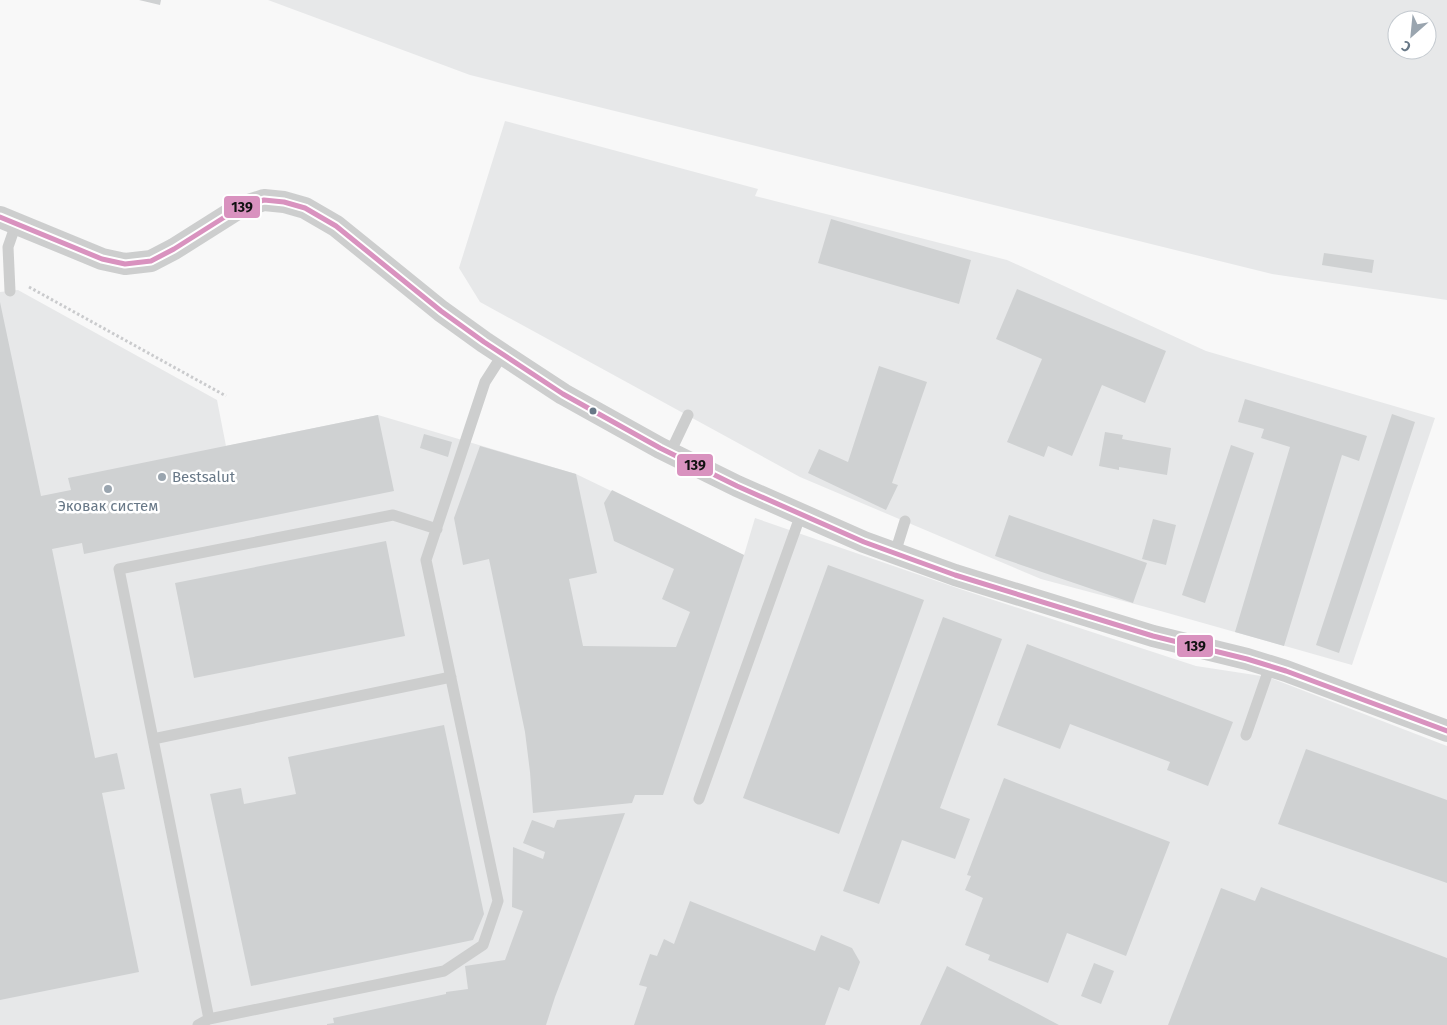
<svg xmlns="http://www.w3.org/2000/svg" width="1447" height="1025" viewBox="0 0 1447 1025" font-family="'Fira Sans',sans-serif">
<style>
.built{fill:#e7e8e9;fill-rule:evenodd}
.building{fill:#cfd1d2}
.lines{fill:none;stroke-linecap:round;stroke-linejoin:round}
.path{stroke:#cacbcd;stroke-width:3;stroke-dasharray:2.5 2.5;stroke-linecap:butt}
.service{stroke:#cdcece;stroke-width:11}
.minor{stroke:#cdcece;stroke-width:22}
.bus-1-casing{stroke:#fff;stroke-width:9}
.bus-1{stroke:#d992bf;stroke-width:5}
.bus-dot{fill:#687887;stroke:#fff;stroke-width:2}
.poi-dot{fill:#9aa5af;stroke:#fff;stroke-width:2}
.labels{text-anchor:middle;stroke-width:5;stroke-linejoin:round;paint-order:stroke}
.poi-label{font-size:15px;fill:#687887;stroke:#fff;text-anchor:start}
.line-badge{stroke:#fff;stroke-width:2}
.pale-badge-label{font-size:14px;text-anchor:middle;font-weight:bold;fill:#111}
</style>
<rect width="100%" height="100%" fill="#f8f8f8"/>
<path class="built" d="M268,0H1447V300L1272,274L470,75ZM1397,20H1427V50H1397Z
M505,121L758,189L755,196L1007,260L1206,351L1435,418L1352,665L1157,610L1041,579L800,477L480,302L459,268Z
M18,290L217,400L226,446L378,415L576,474L744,555L755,518L960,589L1196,666L1268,677L1447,746V1025H0V292Z"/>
<path class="building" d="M139,0H161L160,5Z
M831,219L971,260L959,304L818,263Z
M1324,253L1374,260L1372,273L1322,265Z
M1017,289L1166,351L1145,403L1102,385L1072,456L1048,446L1044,457L1007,442L1042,359L996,339Z
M0,302L41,496L71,490L68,478L378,415L394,491L84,554L82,543L52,549L95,758L117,753L125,789L102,793L139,972L0,1000Z
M879,366L927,382L892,483L898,485L886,510L808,473L819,449L848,462Z
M1245,399L1367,436L1359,461L1342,455L1284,646L1235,632L1290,447L1261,438L1264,429L1238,422Z
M1392,414L1415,422L1339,653L1316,645Z
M1105,432L1123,435L1122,439L1171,448L1167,475L1119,467V470L1099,466Z
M424,434L452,442L448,457L420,448Z
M1231,445L1254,453L1205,603L1182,595Z
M480,446L576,474L597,573L569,579L583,646L676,647L690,612L662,599L674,569L614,541L604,503L612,490L744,555L663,795H635L632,803L533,813L530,772L525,732L489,559L463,565L454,518Z
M1009,515L1147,563L1133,603L995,556Z
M1153,519L1176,525L1166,565L1142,559Z
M386,541L405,636L194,678L175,583Z
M828,565L924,600L839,834L743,798Z
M943,617L1002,639L940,808L970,819L955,859L902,840L879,904L843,891Z
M1027,644L1233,722L1208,786L1167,770L1170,762L1070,724L1060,749L997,725Z
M444,725L484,914L473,940L251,986L210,794L241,788L244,804L296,794L288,757Z
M1306,749L1447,800V883L1278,824Z
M1004,778L1170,842L1126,956L1067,933L1048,983L988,960L990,955L965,945L983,898L965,890L971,876L967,875Z
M625,813L555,997L546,1025H327V1024L334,1023L333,1018L446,994V992L468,989L465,966L505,960L523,911L512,907L513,847L543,859L545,852L523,843L532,820L554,828L557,820Z
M1261,887L1447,958V1025H1168L1221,888L1255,901Z
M690,901L815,951L821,935L852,948L860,962L849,991L839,987L825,1025H634L647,987L639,985L650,954L657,956L664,939L674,944Z
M1094,963L1114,971L1101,1004L1081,996Z
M947,966L1040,1015L1059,1025H920Z"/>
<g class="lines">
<path class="path" d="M29,287L226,396"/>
<path class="service" d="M10,291L8,247L16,224
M670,453L688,415
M895,553L905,521
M1246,735L1270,666
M153,739L451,677
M699,799L801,514
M209,1019L119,569L393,515L437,529
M198,1025L209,1019L444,971L483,945L498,901L426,560L485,382L503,354"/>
<path class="minor" d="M0,217L102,259L125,264L151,261L174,249L239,208L264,200L284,202L305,208L336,226L441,311L484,342L563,394L660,448L737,486L864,542L955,575L1153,636L1247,659L1286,671L1447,731"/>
<defs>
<path id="bus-1" d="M0,217L102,259L125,264L151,261L174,249L239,208L264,200L284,202L305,208L336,226L441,311L484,342L563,394L660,448L737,486L864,542L955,575L1153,636L1247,659L1286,671L1447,731"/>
</defs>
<use href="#bus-1" class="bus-1-casing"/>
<use href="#bus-1" class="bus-1"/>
</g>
<circle class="bus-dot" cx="593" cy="411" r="4.5"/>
<g class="poi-dot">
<circle cx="162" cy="477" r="5"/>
<circle cx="108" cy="489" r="5"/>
</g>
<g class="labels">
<g class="poi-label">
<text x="172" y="482">Bestsalut</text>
<text x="108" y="511" text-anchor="middle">Эковак систем</text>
</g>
</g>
<g class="line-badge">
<rect x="223" y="195" width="38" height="24" rx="5" fill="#d992bf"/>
<rect x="676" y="453" width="38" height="24" rx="5" fill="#d992bf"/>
<rect x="1176" y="634" width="38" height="24" rx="5" fill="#d992bf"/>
</g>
<g class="pale-badge-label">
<text x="242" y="212">139</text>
<text x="695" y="470">139</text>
<text x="1195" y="651">139</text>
</g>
<g transform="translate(1412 35) rotate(207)"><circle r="24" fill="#ffffff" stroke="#c3c9cf"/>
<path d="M0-4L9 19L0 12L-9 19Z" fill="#9aa5af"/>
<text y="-8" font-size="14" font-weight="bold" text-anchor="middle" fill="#687887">С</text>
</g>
</svg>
